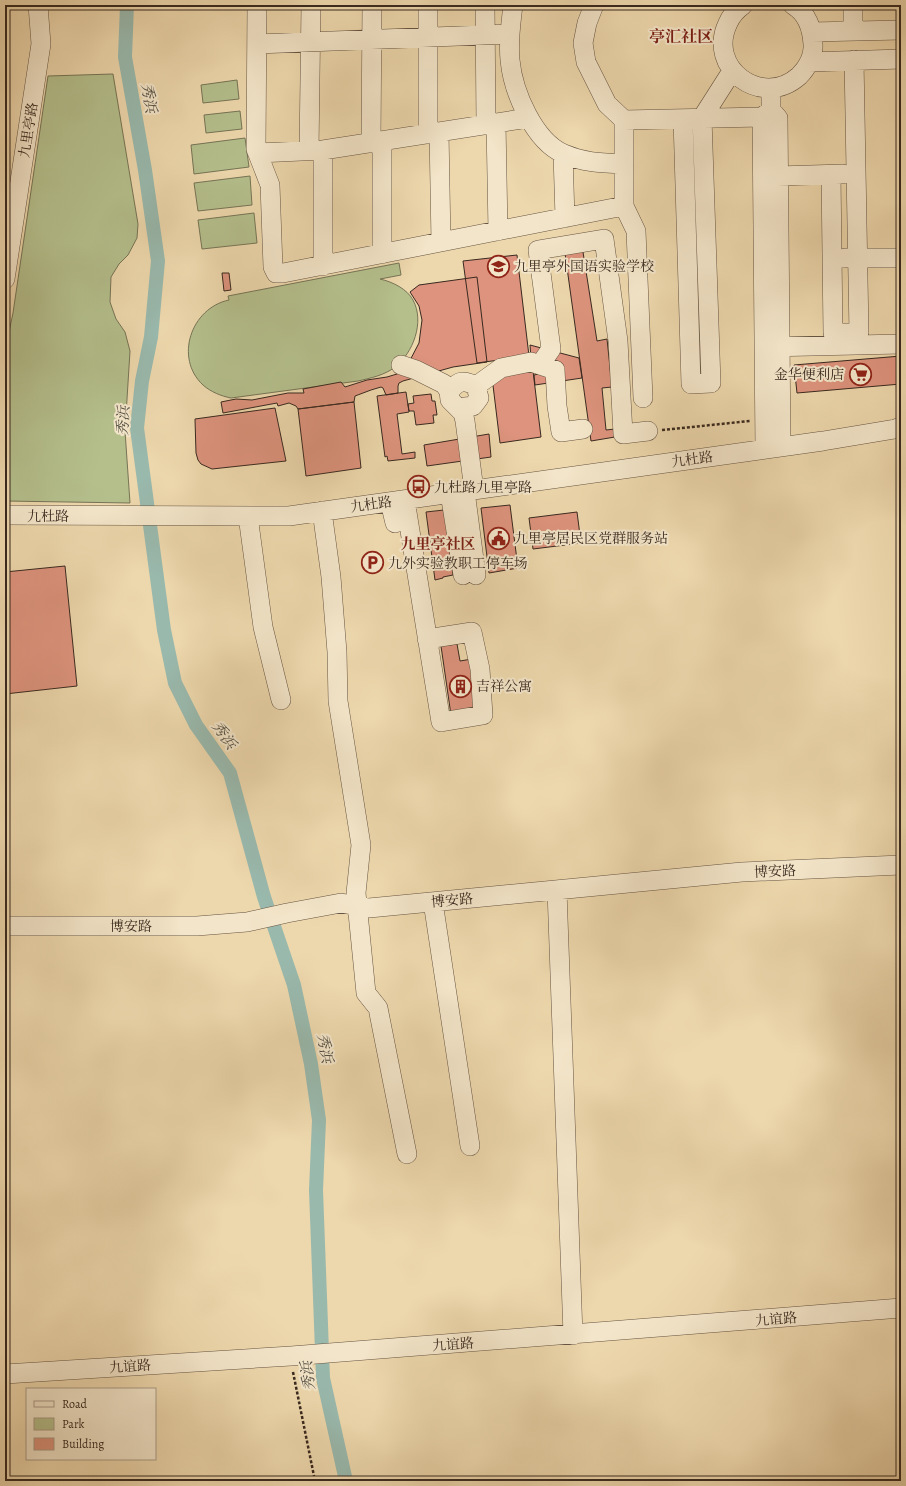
<svg xmlns="http://www.w3.org/2000/svg" width="906" height="1486" viewBox="0 0 906 1486" font-family="Alegreya,'Noto Serif SC',serif">
<style>
.green{fill:#b4bf8c;stroke:#767456}
.lines{fill:none;stroke-linecap:round;stroke-linejoin:round}
.canal{stroke:#99b9ad;stroke-width:14}
.building{fill:#dd937d;stroke:#39291f}
.minor-casing{stroke:#665442;stroke-width:20}
.path{stroke:#39291f;stroke-width:2.5;stroke-dasharray:3 2;stroke-linecap:butt}
.minor{stroke:#f3e5c9;stroke-width:19}
.labels{text-anchor:middle;stroke-width:4;stroke-linejoin:round;paint-order:stroke}
.street-label{font-size:14px;fill:#39291f;stroke:#f3e5c9}
.poi-label{font-size:14px;fill:#39291f;stroke:#f3e5c9;text-anchor:start}
.water-label{font-size:15px;font-style:italic;fill:#514d42;stroke:#f3e5c9}
.neighbourhood-label{font-size:15px;font-weight:bold;fill:#7a1f14;stroke:#f3e5c9}
.quarter-label{font-size:16px;font-weight:bold;fill:#7a1f14;stroke:#f3e5c9}
</style>
<rect width="100%" height="100%" fill="#edd7ac"/>
<filter id="stains"><feTurbulence type="fractalNoise" baseFrequency=".005" numOctaves="4"/><feColorMatrix values="0 0 0 0 .2 0 0 0 0 .09 0 0 0 0 .02 0 0 0 .5 -.17"/></filter>
<radialGradient id="worn" r=".72"><stop offset=".6" stop-color="#630" stop-opacity="0"/><stop offset="1" stop-color="#630" stop-opacity=".3"/></radialGradient>
<path class="green" d="M113,74L138,224L137,238L128,255L119,264L111,277L110,302L116,319L125,332L130,351L125,431L130,503L5,501V351L13,313L48,76Z
M237,80L239,99L203,103L201,85Z
M240,111L242,129L206,133L204,115Z
M245,138L249,167L194,174L191,145Z
M250,176L252,205L198,211L194,183Z
M254,213L257,243L202,249L198,220Z
M399,263L401,275L380,279C393,282 407,289 413,300C425,322 413,353 395,367C385,375 371,378 358,381L231,398C221,396 211,392 203,385C174,358 191,308 229,300L228,296Z"/>
<g class="lines">
<path class="canal" d="M127,5L125,57L145,170L158,261L151,337L142,381L137,428L164,630L175,683L196,725L230,773L264,897L294,985L311,1064L319,1120L316,1190L323,1378L346,1481"/>
</g>
<path class="building" d="M564,246L583,252L597,341L607,339L612,387L602,388L606,430L615,429V437L591,441Z
M517,255L529,356L477,363L463,261Z
M222,273H229L231,290L224,291Z
M477,277L487,362L453,367L403,381L399,383L398,386V393L386,395L383,388L381,387L371,390L355,396L354,402L298,409L296,406L289,403L278,406L277,403L223,413L221,402L236,399L252,400L288,393H304L303,389L341,382L345,387L367,380L387,377L397,374L407,366L419,343L422,320L419,306L410,292L419,285Z
M530,345L579,358L582,378L535,385L534,375L557,370L531,358Z
M901,356V384L797,393L794,365Z
M533,371L541,437L500,443L492,377Z
M406,392L409,412L397,414L402,454L415,452V458L388,461L387,456L385,457L377,396Z
M431,394L432,401H435L437,415H433L434,423L416,425L414,411H409L408,404L414,403L413,396Z
M354,402L361,468L306,476L298,409Z
M275,408L286,461L212,469L201,464L198,460L196,453L195,419Z
M489,434L491,457L427,466L424,445Z
M510,505L518,568L489,573L481,508Z
M444,510L453,575L443,577V578L435,580L426,512Z
M577,512L581,543L533,549L529,518Z
M65,566L77,686L5,694V572Z
M457,644L460,661L472,659L480,710L451,715L441,646Z"/>
<g class="lines">
<defs>
<path id="minor" d="M257,5L256,149L270,185L273,267L276,273H283L624,206
M428,5V134
M485,5L486,125
M513,5C511,23 508,41 510,60C513,92 534,141 564,154C585,163 602,163 624,164
M594,5L587,23L583,43L586,62L607,104L624,120L762,117
M743,5C736,10 731,16 728,23C706,68 762,109 799,76C807,68 814,56 813,44C812,28 807,13 793,5
M853,31V5
M812,32L901,30
M257,44L509,34
M809,62L901,59
M771,88V110L778,118L781,447
M683,119L691,384L711,383L702,118L732,71
M624,120V206L636,231L643,398
M496,123L498,231
M439,132L441,242
M371,143L372,5
M309,151L311,5
M258,153L323,150L528,118
M563,154L565,218
M831,175L833,333H859L854,60
M778,176L843,174
M382,254V141
M845,258H901
M323,266V150
M5,279L41,44L38,5
M767,347L901,344
M401,365L416,370L444,384L449,391L450,400L458,408L473,406L479,398L476,386C462,379 459,381 449,391
M540,365L551,349L538,250L604,239L618,341L623,434L648,431
M476,386L501,368L531,362L555,370L557,406L561,432L583,429
M458,408L463,413L465,421L474,490
M765,449L762,117L771,110
M465,491L476,575
M450,493L463,575
M405,500L441,722L483,715L480,669L472,632L427,639
M390,502L395,523
M322,511L331,577L337,652L338,701L361,845L356,893L366,993L378,1008L407,1154
M5,515L289,516L823,441L895,429L901,427
M248,516L263,627L281,700
M557,890L573,1335
M433,902L470,1146
M5,926H197L247,922L287,913L341,903L369,908L742,872L901,865
M5,1374L291,1356L901,1308"/>
</defs>
<use href="#minor" class="minor-casing"/>
<path class="path" d="M662,430L750,421
M293,1372L315,1481"/>
<use href="#minor" class="minor"/>
</g>
<defs>
<symbol id="school-ring" viewBox="-11 -11 22 22"><circle r="9.5" fill="#f3e5c9" stroke="#8f2418" stroke-width="1.5"/><path d="M0-5L7-2L0 1L-7-2ZM-4 1L0 2.5L4 1V4Q0 6-4 4Z" fill="#8f2418"/></symbol>
<symbol id="supermarket-ring" viewBox="-11 -11 22 22"><circle r="9.5" fill="#f3e5c9" stroke="#8f2418" stroke-width="1.5"/><path d="M-6-5.5h2.5l.6 2H6L4.5 2H-2.5L-4.4-4H-6ZM-1.5 3.2a1.3 1.3 0 1 0 .1 0ZM3 3.2a1.3 1.3 0 1 0 .1 0Z" fill="#8f2418"/></symbol>
<symbol id="bus-ring" viewBox="-11 -11 22 22"><circle r="9.5" fill="#f3e5c9" stroke="#8f2418" stroke-width="1.5"/><path d="M-5-6H5V4H4V6H2V4H-2V6H-4V4H-5ZM-3.5-4V0h7V-4ZM-3.5 1.2v1.5H-2V1.2ZM2 1.2v1.5H3.5V1.2Z" fill="#8f2418"/></symbol>
<symbol id="civic-ring" viewBox="-11 -11 22 22"><circle r="9.5" fill="#f3e5c9" stroke="#8f2418" stroke-width="1.5"/><path d="M-.6-6.5H3V-4.5H.6V-3L4-1V1h2V6H-6V1h2V-1L-.6-3ZM-1.2 2.5V6h2.4V2.5Z" fill="#8f2418"/></symbol>
<symbol id="parking-ring" viewBox="-11 -11 22 22"><circle r="9.5" fill="#f3e5c9" stroke="#8f2418" stroke-width="1.5"/><path d="M-3.5-5.5H1a3.5 3.5 0 0 1 0 7H-1V5.5H-3.5ZM-1-3.4V-.6H.8a1.4 1.4 0 0 0 0-2.8Z" fill="#8f2418"/></symbol>
<symbol id="building-ring" viewBox="-11 -11 22 22"><circle r="9.5" fill="#f3e5c9" stroke="#8f2418" stroke-width="1.5"/><path d="M-4-6H4V6H1V3H-1V6H-4ZM-2.5-4.3h1.7v1.8h-1.7ZM.8-4.3h1.7v1.8H.8ZM-2.5-1h1.7V.8h-1.7ZM.8-1h1.7V.8H.8Z" fill="#8f2418"/></symbol>
</defs>
<g fill-rule="evenodd">
<use href="#school-ring" x="486" y="254" width="25" height="25"/>
<use href="#supermarket-ring" x="848" y="362" width="25" height="25"/>
<use href="#bus-ring" x="406" y="474" width="25" height="25"/>
<use href="#civic-ring" x="486" y="526" width="25" height="25"/>
<use href="#parking-ring" x="360" y="550" width="25" height="25"/>
<use href="#building-ring" x="448" y="674" width="25" height="25"/>
</g>
<g class="labels">
<g class="street-label">
<text transform="translate(28 130) rotate(-81)" y="5">九里亭路</text>
<text transform="translate(692 459) rotate(-8)" y="5">九杜路</text>
<text transform="translate(371 504) rotate(-8)" y="5">九杜路</text>
<text x="48" y="521">九杜路</text>
<text transform="translate(775 871) rotate(-3)" y="5">博安路</text>
<text transform="translate(452 900) rotate(-5)" y="5">博安路</text>
<text x="131" y="931">博安路</text>
<text transform="translate(776 1319) rotate(-5)" y="5">九谊路</text>
<text transform="translate(453 1344) rotate(-4)" y="5">九谊路</text>
<text transform="translate(130 1366) rotate(-4)" y="5">九谊路</text>
</g>
<g class="poi-label">
<text x="514" y="271">九里亭外国语实验学校</text>
<text x="844" y="379" text-anchor="end">金华便利店</text>
<text x="434" y="492">九杜路九里亭路</text>
<text x="514" y="543">九里亭居民区党群服务站</text>
<text x="388" y="568">九外实验教职工停车场</text>
<text x="476" y="691">吉祥公寓</text>
</g>
<g class="water-label">
<text transform="translate(149 98) rotate(80)" y="5">秀浜</text>
<text transform="translate(123 421) rotate(-87)" y="5">秀浜</text>
<text transform="translate(224 735) rotate(54)" y="5">秀浜</text>
<text transform="translate(325 1048) rotate(79)" y="5">秀浜</text>
<text transform="translate(308 1376) rotate(-97)" y="5">秀浜</text>
</g>
<g class="neighbourhood-label">
<text x="438" y="549">九里亭社区</text>
</g>
<g class="quarter-label">
<text x="681" y="42">亭汇社区</text>
</g>
</g>
<rect width="906" height="1486" fill="none" stroke="#edd7ac" stroke-width="20"/>
<rect x="6" y="6" width="894" height="1474" fill="none" stroke="#39291f" stroke-width="2"/>
<rect x="10" y="10" width="886" height="1466" fill="none" stroke="#39291f"/>
<rect x="26" y="1388" width="130" height="72" fill="#f3e5c9" stroke="#a99a85"/>
<rect x="34" y="1401" width="20" height="6" fill="#f3e5c9" stroke="#a99a85"/>
<text x="62" y="1408" font-size="12" fill="#39291f">Road</text>
<rect x="34" y="1418" width="20" height="12" fill="#b4bf8c" stroke="#a99a85"/>
<text x="62" y="1428" font-size="12" fill="#39291f">Park</text>
<rect x="34" y="1438" width="20" height="12" fill="#dd937d" stroke="#a99a85"/>
<text x="62" y="1448" font-size="12" fill="#39291f">Building</text>
<rect width="100%" height="100%" filter="url(#stains)"/>
<rect width="100%" height="100%" fill="url(#worn)"/>
</svg>
